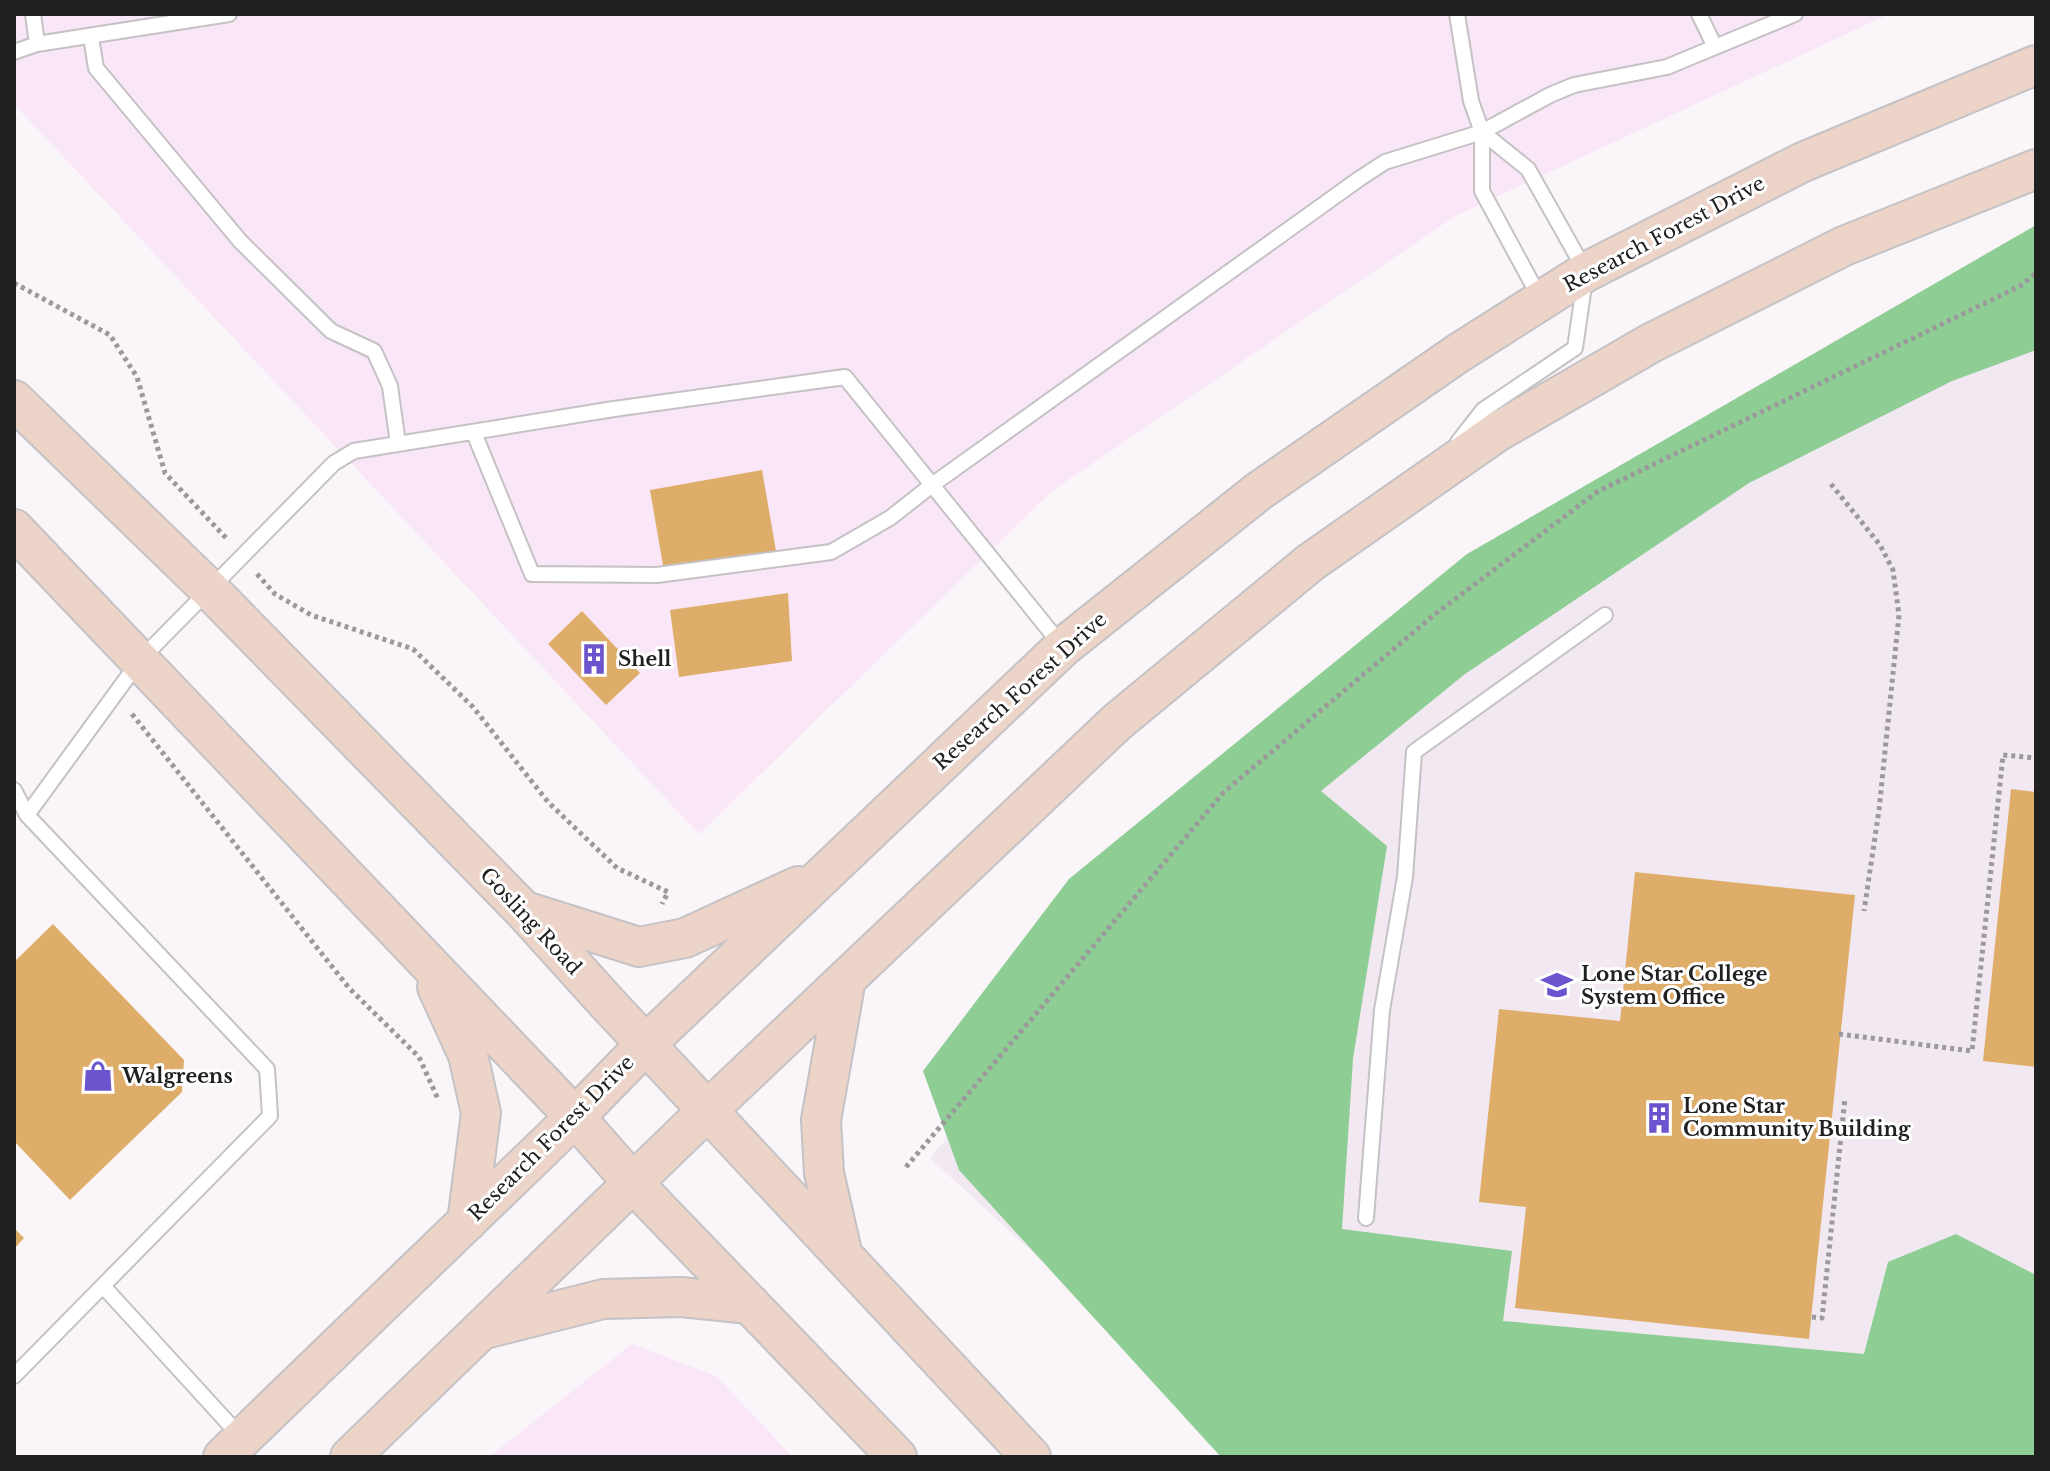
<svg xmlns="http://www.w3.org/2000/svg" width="2050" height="1471" viewBox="0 0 2050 1471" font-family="'Libre Baskerville',serif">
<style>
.commercial{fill:#f9e6f6}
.built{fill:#f1e8f2}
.forest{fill:#8ecd93}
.building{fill:#dfad6a}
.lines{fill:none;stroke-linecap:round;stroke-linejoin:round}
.service-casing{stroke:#c5c2c5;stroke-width:18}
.secondary-casing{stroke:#c5c2c5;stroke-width:42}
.path{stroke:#9b999b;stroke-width:5;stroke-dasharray:4 4;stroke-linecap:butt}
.service{stroke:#fff;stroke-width:14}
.secondary{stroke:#ecd5c8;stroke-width:38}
.labels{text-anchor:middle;stroke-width:6;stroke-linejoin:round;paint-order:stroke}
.street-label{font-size:20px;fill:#212021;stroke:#fff}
.poi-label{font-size:20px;font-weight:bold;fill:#212021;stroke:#fff;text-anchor:start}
</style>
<rect width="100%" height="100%" fill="#f9f5f9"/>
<path class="commercial" d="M14,14H1889L1455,216L1052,491L699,834L14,104Z
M632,1344L716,1376L793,1457H489Z"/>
<path class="built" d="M2036,292V1442L1158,1367L930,1158L1225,813Z"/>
<path class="forest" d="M2036,225V350L1952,381L1749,483L1465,674L1321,791L1387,846L1353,1059L1342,1229L1512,1251L1503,1321L1864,1354L1888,1262L1956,1234L2036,1275V1457H1221L959,1170L923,1071L1069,879L1467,554Z"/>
<path class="building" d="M762,470L776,551L664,571L650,490Z
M788,593L792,661L679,677L670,610Z
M582,611L640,673L606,705L548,644Z
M2011,789L2036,792V1067L1983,1061Z
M1635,872L1855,895L1809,1339L1515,1308L1526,1207L1479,1202L1499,1009L1620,1021Z
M53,924L184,1060L182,1092L70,1200L14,1141V962Z
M14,1228L24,1238L14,1249Z"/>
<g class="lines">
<defs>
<path id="service" d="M33,14L37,44
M1457,14L1471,101L1482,132V191L1541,300
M91,37L96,68L240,241L331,331L374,351L390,386L398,444
M1715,47L1795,14
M14,52L37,44L229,14
M474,433L532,574L657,575L831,552L890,518L932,485L1359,179L1385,162L1482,132L1550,95L1574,85L1667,67L1715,47L1699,14
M1458,442L1483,410L1575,348L1586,272L1528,169L1482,132
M14,790L27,815
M1366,1218L1382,1010L1405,877L1414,752L1605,615
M103,1286L240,1436
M14,1376L270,1116L267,1069L27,815L140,660L334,463L354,451L614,409L845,377L1062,646"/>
<path id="secondary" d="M14,400L209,589L523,910L608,1004L1031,1457
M14,529L575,1117L633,1183L897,1457
M525,911L639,947L685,938L798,886
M437,987L468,1055L481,1113L467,1222
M842,1252L824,1173L821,1120L846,979
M485,1329L603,1299L681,1297L750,1304
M223,1457L575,1117L646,1044L1063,647L1259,491L1457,354L1586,272L1803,162L2036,65
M350,1457L708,1110L1117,722L1311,562L1497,432L1651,343L1844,246L2036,169"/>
</defs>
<use href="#service" class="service-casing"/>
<use href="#secondary" class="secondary-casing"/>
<path class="path" d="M14,283L110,335L137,377L165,473L227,539
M1831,484L1880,545L1893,570L1899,615L1879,810L1864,911
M257,574L275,594L311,615L413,649L473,707L548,802L617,868L668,892L662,904
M132,714L349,988L419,1057L438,1099
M1839,1034L1972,1051L2003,755L2036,758
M906,1167L1224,792L1434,615L1597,492L2020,286L2036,273
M1812,1317L1822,1318L1845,1098"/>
<use href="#service" class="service"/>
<use href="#secondary" class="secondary"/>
</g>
<defs>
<symbol id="building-bare" viewBox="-9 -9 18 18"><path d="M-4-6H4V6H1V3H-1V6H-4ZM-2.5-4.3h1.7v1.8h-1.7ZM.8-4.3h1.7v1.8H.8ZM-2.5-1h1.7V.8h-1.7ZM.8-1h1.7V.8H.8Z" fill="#6b54ce" stroke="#fff" stroke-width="2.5" paint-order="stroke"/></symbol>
<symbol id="university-bare" viewBox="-9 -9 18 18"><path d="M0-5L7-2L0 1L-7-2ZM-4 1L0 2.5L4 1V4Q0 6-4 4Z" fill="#6b54ce" stroke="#fff" stroke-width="2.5" paint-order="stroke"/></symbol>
<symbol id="shop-bare" viewBox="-9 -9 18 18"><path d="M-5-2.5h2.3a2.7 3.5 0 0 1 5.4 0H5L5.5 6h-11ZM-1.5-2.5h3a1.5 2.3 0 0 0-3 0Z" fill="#6b54ce" stroke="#fff" stroke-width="2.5" paint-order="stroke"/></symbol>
</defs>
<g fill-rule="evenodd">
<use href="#building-bare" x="572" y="637" width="44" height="44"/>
<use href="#university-bare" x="1535" y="963" width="44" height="44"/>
<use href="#shop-bare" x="76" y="1054" width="44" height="44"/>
<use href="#building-bare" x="1637" y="1096" width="44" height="44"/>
</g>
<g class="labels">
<g class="street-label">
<text transform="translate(1664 234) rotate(-28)" y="7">Research Forest Drive</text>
<text transform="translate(1020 691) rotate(-42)" y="7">Research Forest Drive</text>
<text transform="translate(531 921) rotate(47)" y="7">Gosling Road</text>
<text transform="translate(551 1138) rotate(-45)" y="7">Research Forest Drive</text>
</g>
<g class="poi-label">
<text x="618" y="666">Shell</text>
<text x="1581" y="981">Lone Star College<tspan x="1581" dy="23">System Office</tspan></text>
<text x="122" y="1083">Walgreens</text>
<text x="1683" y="1113">Lone Star<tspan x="1683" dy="23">Community Building</tspan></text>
</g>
</g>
<rect width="2050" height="1471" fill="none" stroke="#212021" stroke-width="32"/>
</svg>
